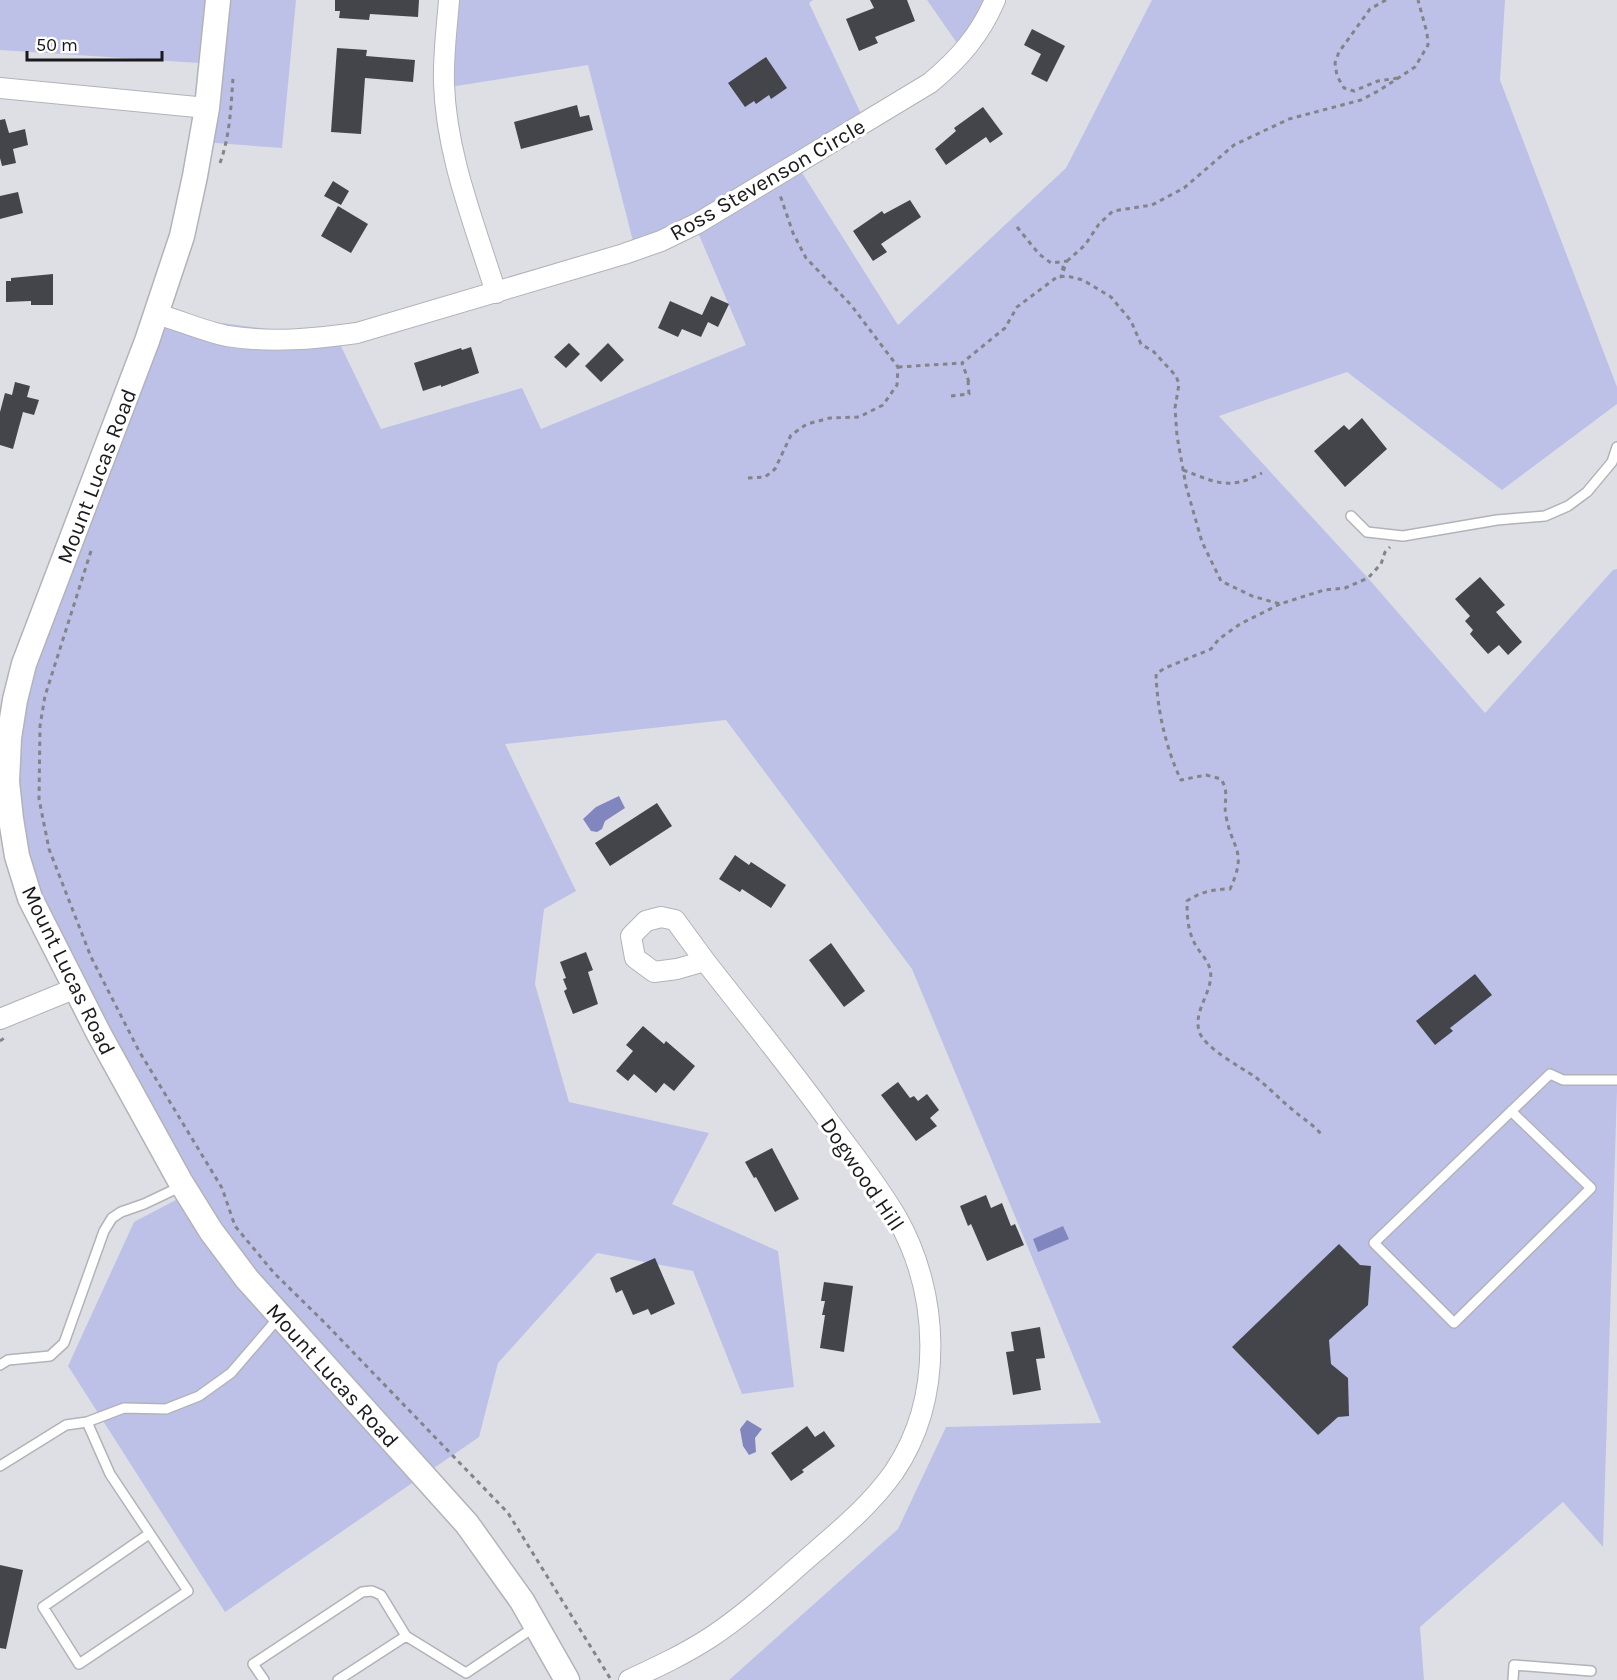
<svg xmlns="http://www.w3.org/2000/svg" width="1617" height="1680" viewBox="0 0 1617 1680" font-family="Karla,sans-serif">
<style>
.green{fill:#bdc1e8}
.water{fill:#8286be}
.building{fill:#44454a}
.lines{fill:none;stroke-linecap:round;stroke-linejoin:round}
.service-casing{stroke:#b2b3b9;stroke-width:12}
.minor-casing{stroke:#b2b3b9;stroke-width:22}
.tertiary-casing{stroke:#b2b3b9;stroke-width:27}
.path{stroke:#838488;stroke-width:3;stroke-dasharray:4.5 4.5;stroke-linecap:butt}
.service{stroke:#fff;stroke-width:9}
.minor{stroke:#fff;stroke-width:20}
.tertiary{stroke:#fff;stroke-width:24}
.labels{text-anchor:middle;stroke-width:6;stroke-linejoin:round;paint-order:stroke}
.street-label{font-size:22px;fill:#1a1a1c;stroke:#fff}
</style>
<rect width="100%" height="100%" fill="#dedfe5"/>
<path class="green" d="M0,0H296L282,148L189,141L199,63L0,50Z
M443,0H813L809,3L863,118L794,160L898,325L1066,168L1152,0H1505L1500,80L1617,387V404L1502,490L1347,372L1219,416L1368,578L1485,713L1613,570L1617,569V1090L1603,1547L1563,1502L1420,1627L1424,1680H729L898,1529L946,1427L1101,1423L912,969L726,720L505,744L576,891L544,909L535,984L569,1102L709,1133L672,1204L778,1251L794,1387L742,1394L693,1271L597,1253L498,1363L479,1437L225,1612L68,1366L134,1222L191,1192L20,853L11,725L146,313L337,338L381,429L522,388L541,429L746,345L696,228L635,249L588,65L437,89Z
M927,0H986L959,46Z"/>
<path class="water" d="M619,796L625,808L605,821L602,829L597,832L591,831L583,819L596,807Z
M1063,1226L1069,1239L1038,1252L1033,1239Z
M747,1420L762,1429L755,1438L756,1452L749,1455L743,1446L740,1429Z"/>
<path class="building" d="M335,0H419L418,17L370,14L369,20L339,18L340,11H335Z
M870,0H907L915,21L875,37L878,43L859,51L846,19L874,8Z
M1032,29L1065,46L1047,82L1031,74L1041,54L1024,45Z
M337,48L367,50L366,56L415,60L413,82L365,78L361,134L331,132Z
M766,57L787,88L771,99L769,95L756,104L754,101L745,107L728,83Z
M577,105L580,117L589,115L593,130L521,149L514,122Z
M983,107L1003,134L990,143L986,137L946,165L935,149L956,131L954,128Z
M5,119L9,133L25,129L28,145L13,149L16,163L2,166L0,158V120Z
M333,181L349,191L341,205L324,196Z
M18,192L23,213L0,219V196Z
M910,200L921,217L881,244L887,252L873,261L853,231L882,211L884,214Z
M338,206L368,224L351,253L321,236Z
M53,274V305H31V301L6,302V281H11V278Z
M711,296L729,304L718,327L708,322L701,337L682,329L678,337L658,328L670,301L702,315Z
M569,343L580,354L566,368L554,357Z
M608,343L624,360L601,382L585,366Z
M471,347L479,373L441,387V385L423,391L414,363L461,348L462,350Z
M15,382L30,386L27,397L39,400L34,415L23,412L13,449L0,445V412L5,393L12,395Z
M1362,418L1387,449L1345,487L1314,451L1344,425L1349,430Z
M1480,577L1505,605L1496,612L1522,642L1508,655L1499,645L1488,654L1470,634L1473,630L1465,621L1470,616L1455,599Z
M657,803L672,826L610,866L595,843Z
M735,855L749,865L751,862L786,885L771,908L742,889L740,892L719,879Z
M831,943L865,991L844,1007L809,960Z
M586,952L593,970L588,972L598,1004L573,1014L564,991L567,989L563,979L566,978L560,962Z
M1475,974L1492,995L1450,1028L1453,1031L1435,1045L1416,1021Z
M643,1026L664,1044L666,1041L695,1066L674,1091L664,1083L656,1093L634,1074L628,1081L616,1071L633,1051L626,1045Z
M898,1082L910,1098L914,1096L918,1101L927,1094L939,1110L930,1118L937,1126L916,1141L881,1095Z
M772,1148L799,1199L775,1212L756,1177L754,1178L745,1162Z
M986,1195L991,1208L1002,1203L1011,1226L1015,1224L1024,1245L987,1261L971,1224L968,1226L960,1206Z
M1339,1244L1360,1265L1371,1266L1368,1305L1329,1340L1331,1364L1348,1378L1349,1416L1338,1417L1318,1435L1232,1347Z
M655,1258L675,1304L651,1315L648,1309L633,1315L622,1290L616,1293L610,1278Z
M824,1282L853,1286L844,1352L820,1348L825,1315H822L825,1301H821Z
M1040,1327L1045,1358L1036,1359L1041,1390L1013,1395L1006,1352L1014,1351L1011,1332Z
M807,1426L815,1437L824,1431L835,1446L802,1470L804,1472L791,1481L771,1453Z
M0,1565L23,1570L6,1649L0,1648Z"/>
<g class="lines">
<defs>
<path id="service" d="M1351,516L1367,532L1403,536L1497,520L1545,516L1568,506L1587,492L1612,462L1617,447
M1511,1111L1591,1188L1454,1323L1374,1243L1550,1074L1563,1080H1617
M0,1365L8,1360L50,1356L64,1343L104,1231L112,1218L121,1212L144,1204L182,1186
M0,1466L66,1425L87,1422
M149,1534L43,1607L79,1664L188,1591L110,1474L87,1422L124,1408L166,1409L199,1396L231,1373L280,1316
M264,1680L253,1664L362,1592L372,1591L381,1595L406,1636L466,1673L536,1626
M338,1680L406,1636
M1513,1680L1514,1665L1591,1671"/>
<path id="minor" d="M449,0C447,27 443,55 444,83C446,155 475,225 496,293
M0,88L207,108
M156,314C179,320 203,331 227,336C271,343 314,339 357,333L624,254L661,241L698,223L930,83C959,59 980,35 995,0
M661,917L675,920L705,961L677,969L654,972L635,958L631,936L646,921Z
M0,1019L76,988
M629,1680C657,1667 685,1654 711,1637C749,1612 782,1580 816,1551C845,1526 872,1503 894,1472C944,1398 940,1294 897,1218C878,1185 853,1154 830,1123C790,1067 747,1015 705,961"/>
<path id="tertiary" d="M218,0L207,108L195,176L182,236L147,341L24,664L15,700L9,738L7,782L11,819L17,856L30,898L99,1034L180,1181L211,1231L247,1279L467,1524L522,1601L567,1680"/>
</defs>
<use href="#service" class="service-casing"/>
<use href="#minor" class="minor-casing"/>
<use href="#tertiary" class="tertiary-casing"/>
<path class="path" d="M1386,0L1370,9L1339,52L1335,63L1337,76L1344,88L1354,91L1378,81L1398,78
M220,163C230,136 231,106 233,78
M1017,227L1039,254L1051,263L1067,261L1061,277L1064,262
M1067,261L1085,245L1099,224L1113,211L1152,205L1184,188L1234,145L1289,119L1361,100L1380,90L1415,67L1428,45L1427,33L1418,0
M898,367L962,363
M969,382L962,363L1005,328L1017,307L1057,277L1067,276L1083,280L1111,297L1131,321L1141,344L1154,352L1176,376L1179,384L1175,408L1177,436L1186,486L1202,542L1221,581L1252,596L1280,604L1324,590L1345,588L1368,578L1381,564L1385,552L1390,547
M951,396L969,394L968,381
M1183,470C1215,482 1229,491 1262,473
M748,478L765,477L775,469L791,435L807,424L830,418L859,417L883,405L897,385L898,367L851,305L806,258L793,233L780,195
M91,551L45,696L40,726L39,799L49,849L91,957L139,1051L222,1188L235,1226L274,1273L325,1323L508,1513L610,1678
M1280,604L1240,624L1219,639L1211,649L1165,668L1156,674C1157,709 1166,749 1181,780L1206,775L1221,779C1230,794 1223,801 1226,816C1232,850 1248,850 1230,889C1214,889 1200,892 1187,901C1187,919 1188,934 1198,949C1202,955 1208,961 1210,969C1215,990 1193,1009 1199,1031C1204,1048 1241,1067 1255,1077C1269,1087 1280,1100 1293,1110C1303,1119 1313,1124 1321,1134
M0,1041L7,1036"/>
<use href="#service" class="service"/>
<use href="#minor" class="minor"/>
<use href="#tertiary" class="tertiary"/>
</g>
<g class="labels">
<g class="street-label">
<text transform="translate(767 179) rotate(-30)" y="8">Ross Stevenson Circle</text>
<text transform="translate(96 476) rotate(-69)" y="8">Mount Lucas Road</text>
<text transform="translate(69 970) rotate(64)" y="8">Mount Lucas Road</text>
<text transform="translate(863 1174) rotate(56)" y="8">Dogwood Hill</text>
<text transform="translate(333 1375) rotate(48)" y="8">Mount Lucas Road</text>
</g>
</g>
<path d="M27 51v9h135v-9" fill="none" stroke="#1a1a1c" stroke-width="3"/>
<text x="36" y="51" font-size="18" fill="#1a1a1c" stroke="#ffffff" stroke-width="4.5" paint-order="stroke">50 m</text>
</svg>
